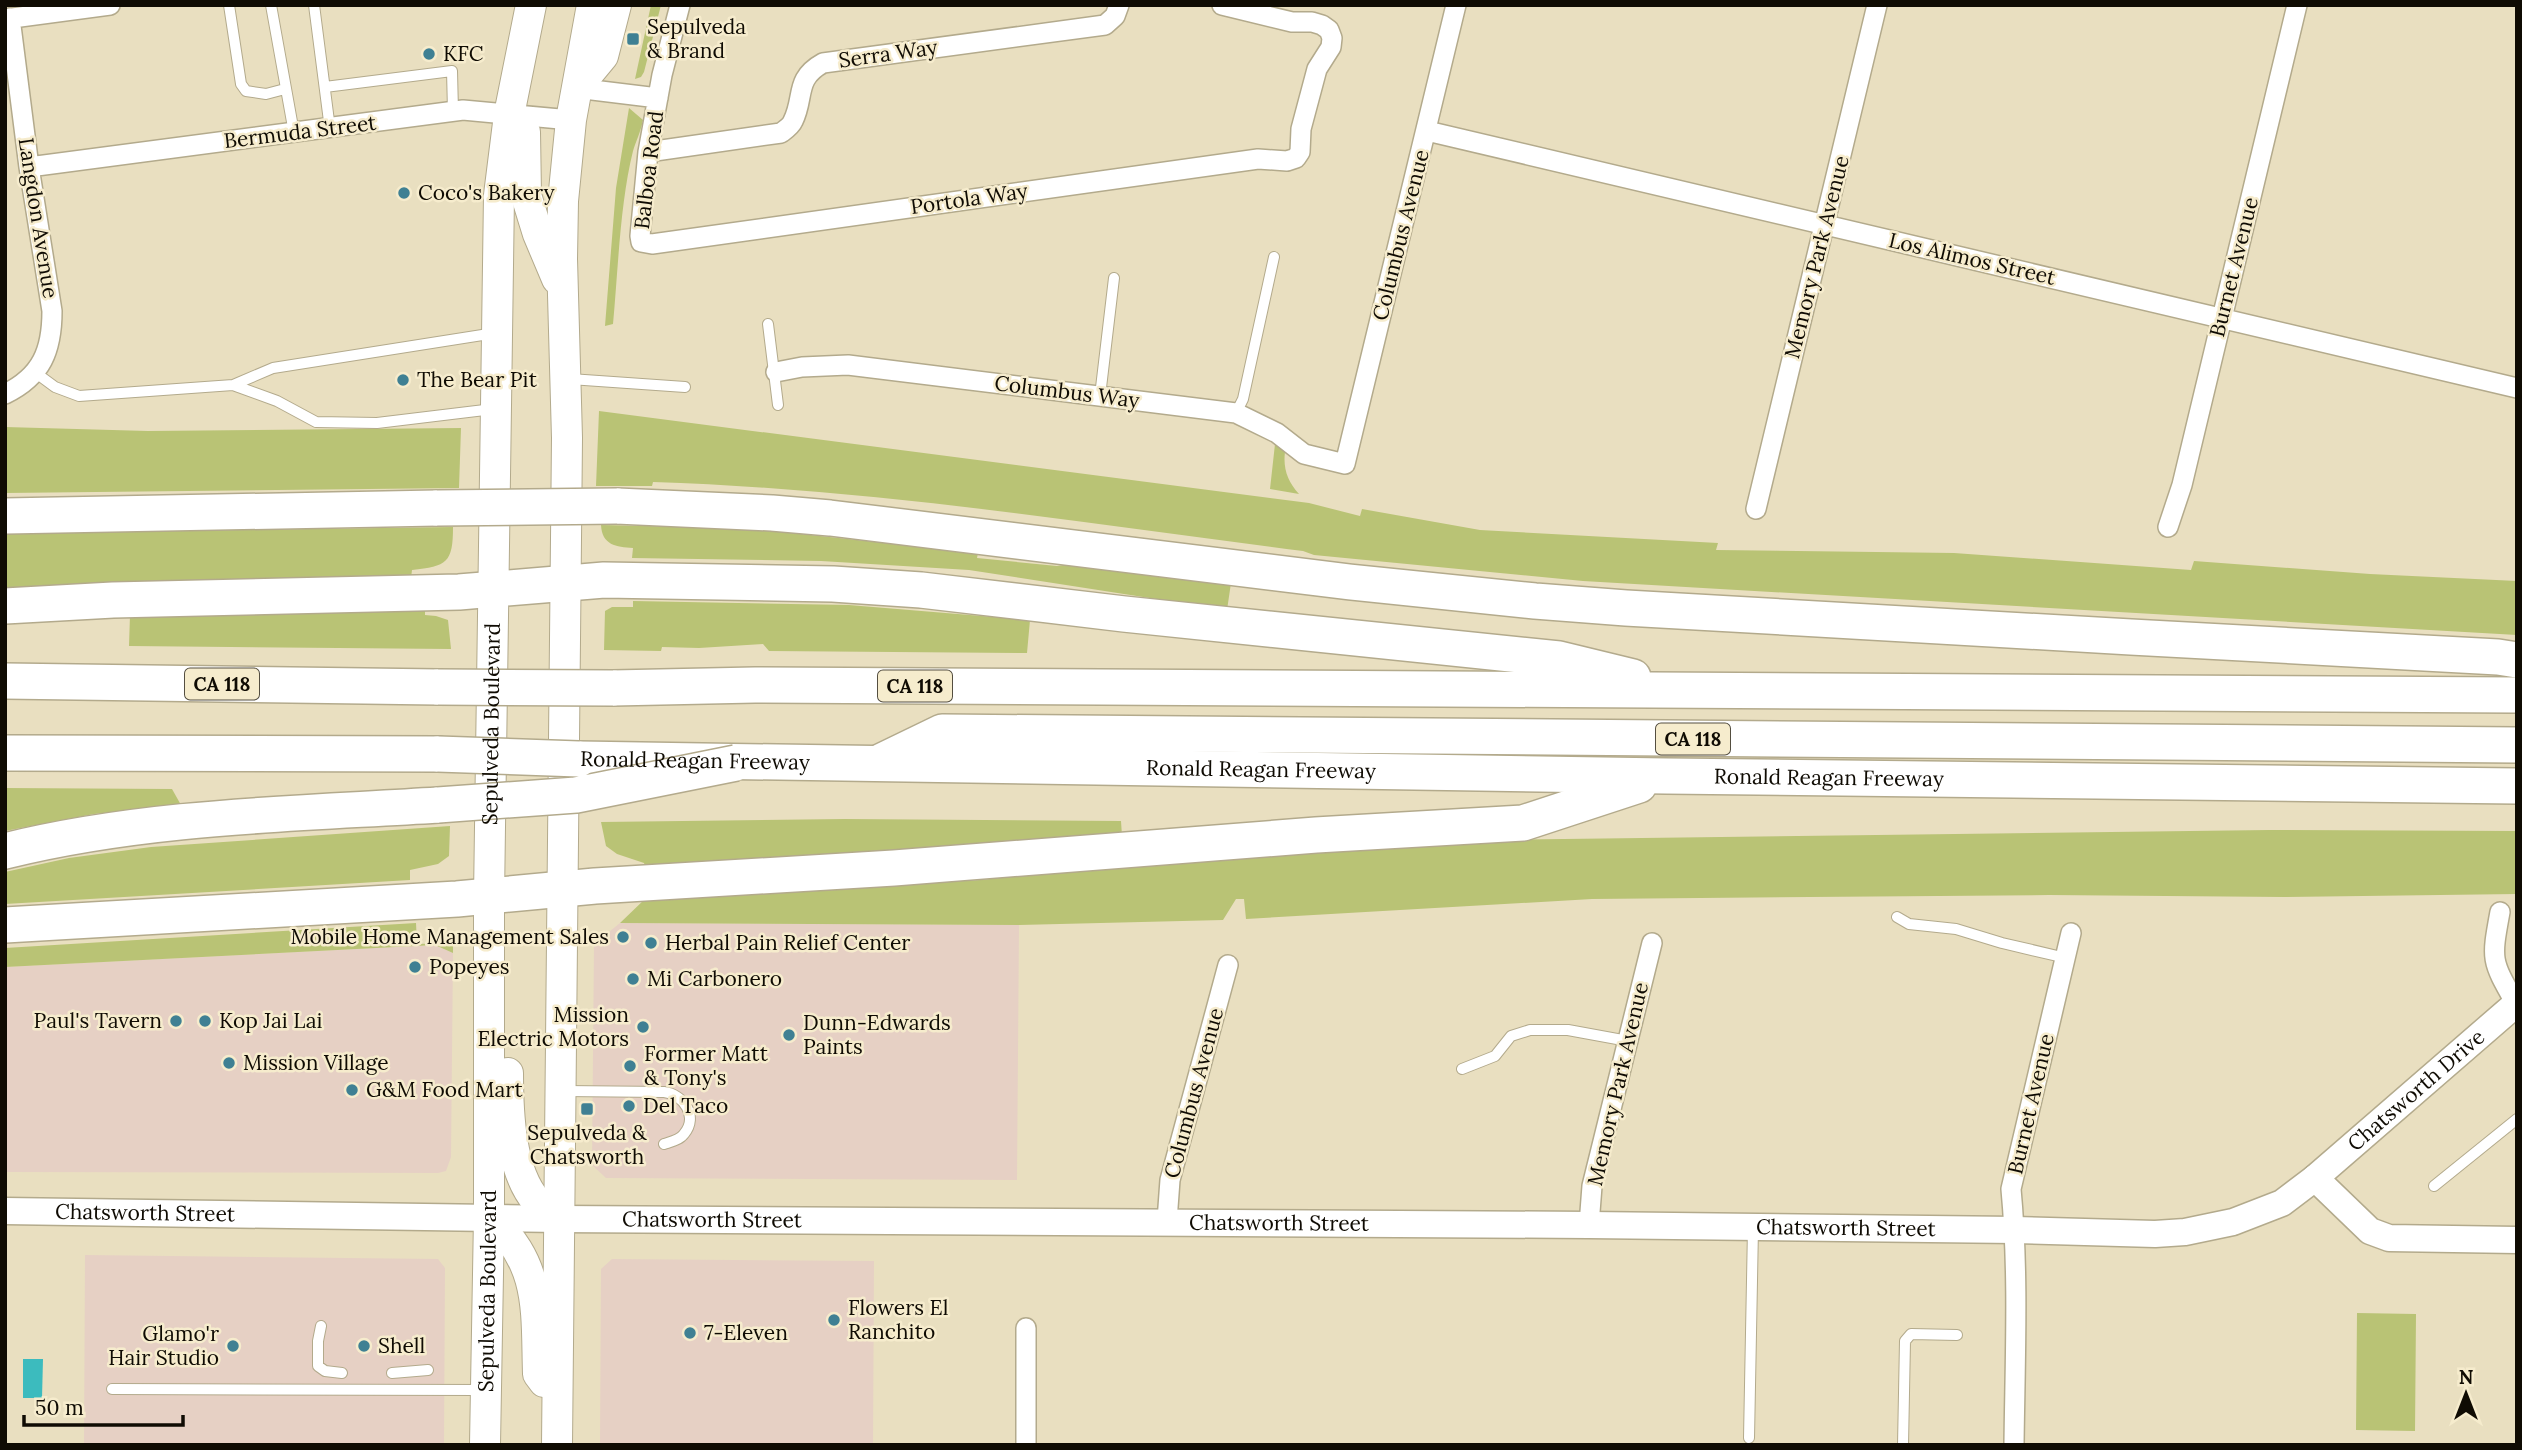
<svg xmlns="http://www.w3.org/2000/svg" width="2522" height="1450" viewBox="0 0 2522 1450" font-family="Lora,serif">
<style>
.commercial{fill:#e6d0c4}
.green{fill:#b9c375}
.water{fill:#3cbbbe}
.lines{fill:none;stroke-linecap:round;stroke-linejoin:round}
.service-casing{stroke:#b3aa8c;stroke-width:12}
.minor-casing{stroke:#b3aa8c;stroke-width:22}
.secondary-casing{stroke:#b3aa8c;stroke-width:29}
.primary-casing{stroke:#b3aa8c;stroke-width:32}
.motorway-casing{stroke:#b3aa8c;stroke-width:38}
.service{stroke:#fff;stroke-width:10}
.minor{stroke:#fff;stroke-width:19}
.secondary{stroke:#fff;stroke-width:26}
.primary{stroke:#fff;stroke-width:30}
.motorway{stroke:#fff;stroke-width:35}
.motorway-bridge-casing{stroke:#b3aa8c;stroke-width:38;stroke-linecap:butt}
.motorway-bridge{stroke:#fff;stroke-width:35}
.poi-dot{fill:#3f8093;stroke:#f6eccd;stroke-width:2.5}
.labels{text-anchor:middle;stroke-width:5;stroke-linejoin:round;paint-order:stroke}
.shield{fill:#f6eccd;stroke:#544e40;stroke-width:2}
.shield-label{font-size:19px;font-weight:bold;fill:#0f0b03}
.poi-label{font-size:21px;fill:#0f0b03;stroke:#f6eccd;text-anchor:start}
.street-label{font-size:21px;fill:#0f0b03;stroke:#f6eccd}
</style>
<rect width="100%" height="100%" fill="#e9dfc0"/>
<path class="commercial" d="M620,923L1019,925L1017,1180L606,1178L592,1165L594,944Z
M435,945L453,953L451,1157L446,1171L438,1173L5,1172V967Z
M85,1255L438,1259L445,1268L444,1445H84Z
M612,1259L874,1261L873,1445H600L601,1269Z"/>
<path class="green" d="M651,5H661L644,72L641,77L635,79Z
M629,108L643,120C641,131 636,141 633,151C620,203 618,271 613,324L605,326L616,188Z
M599,411L1309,503L1360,516L1362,509L1480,530L1718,543L1716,550L1954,553L2191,570L2194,561L2370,574L2517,581V635L1583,581L1314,555L1303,551C1087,523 871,489 653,482L652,486H596Z
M5,427L148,431L461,428L459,488L5,493Z
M1275,444L1286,446C1282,465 1286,480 1299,494L1270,489Z
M601,525L694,527L783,532L978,553L977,558L1057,566L1070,564L1231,583L1227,610L969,570L821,561L632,558L633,548C616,547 602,545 601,525Z
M453,527C453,563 447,566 412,570L411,578L5,591V533Z
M633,601L849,605L1030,620L1027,653L769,651L763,644L699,648L662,647L661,651L604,650L605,611L612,607H633Z
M425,609V615L436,616L448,620L451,649L129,646L130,615Z
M5,788L172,789L181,805L94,814L5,831Z
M845,819L1121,821L1122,836L645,866L644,863L617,854L606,846L601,822Z
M450,826L449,856L438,864L410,870V880L5,904V872L69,858L151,847Z
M2269,830L2517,831V894L2284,897L2049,895L1592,899L1246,919L1244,899H1236L1223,920L1019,925L620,923L646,898L980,880L1117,866L1483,840Z
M416,923L417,944L453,943V953L435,945L5,967V948Z
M2357,1313L2416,1314L2415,1431L2356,1430Z"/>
<path class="water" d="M23,1359H43L42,1398H23Z"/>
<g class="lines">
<defs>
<path id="service" d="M229,5L241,84L246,91L266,94L285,89
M271,5L294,133
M314,5L330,129
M325,87L452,71L453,111
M768,324L778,405
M36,373L55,387L79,396L233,385L273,368L495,333
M570,379L685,387
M233,385L277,401L316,422L377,423L493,409
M1100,396L1114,278
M1236,413L1243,399L1274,257
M1897,917L1909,924L1956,929L2002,943L2066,958
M1462,1069L1495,1056L1511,1036L1530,1030H1568L1628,1041
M564,1091L664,1092C683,1094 699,1116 684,1134C680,1140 670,1142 664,1144
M2434,1186L2517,1119
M321,1326L318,1341V1366L325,1371L342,1373
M392,1373L428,1370
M112,1389L482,1390
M1749,1438L1753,1228
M1903,1445L1905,1341L1911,1334L1957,1335"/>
<path id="minor" d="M680,5L662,75L648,152L640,236L641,242L652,244L1258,159L1287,161L1296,158L1300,152L1301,129L1317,69L1331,47L1332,38L1329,30L1322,25L1312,22H1292L1222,5
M5,19L110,5
M576,88L658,98
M1427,131L2517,388
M648,152L781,133C785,130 791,126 793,121C805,97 794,79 823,63L1105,25L1115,16L1119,5
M29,167L463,110L571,120
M776,372L802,367L848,365L1236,413L1277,433L1304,454L1345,464L1456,5
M5,394C42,376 52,350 52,311L29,167L10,18
M1756,509L1877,5
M2168,527L2182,485L2297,5
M2500,912C2491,961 2491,960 2516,1004
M1167,1221L1170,1180L1228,965
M1589,1225L1592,1186L1652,943
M1026,1445V1328
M2014,1445C2015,1359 2019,1274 2011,1189L2071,933"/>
<g id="secondary">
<path d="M2315,1178L2370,1231L2389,1238L2517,1240"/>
<path id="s1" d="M5,1211L559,1219L1589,1225L2015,1230L2155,1234L2185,1232L2233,1222L2282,1203L2315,1178L2517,1003"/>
</g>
<g id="primary">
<path d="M579,85L603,56L616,5"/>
<path d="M509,115L521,125L525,132L526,195L538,234L557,279"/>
<path d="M508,1073C508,1113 510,1171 537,1202C542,1209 552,1214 559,1219"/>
<path d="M489,1217C542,1263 536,1310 538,1374L544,1382"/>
<path id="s2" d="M485,1445L489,1217V897L499,195L509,115L531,5"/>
<path d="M557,1445L567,438L562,259L563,201L571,120L592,5"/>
</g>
<g id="motorway">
<path d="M617,506L772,513L830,518L1350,582L1535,601L1626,608L2131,637L2498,657L2517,660"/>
<path d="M5,516L437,508"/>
<path d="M5,606L113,600L459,592L604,580L833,584L921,590L1124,614L1559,659L1633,677"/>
<path d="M5,681L438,687"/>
<path d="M613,688L755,685L2517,695"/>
<path d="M5,753L438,754"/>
<path id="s3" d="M579,759L1666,776L2517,786"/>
<path d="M882,761L942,732L2517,745"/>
<path d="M5,851C146,816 294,814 438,805"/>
<path d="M5,925L457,899L595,886L894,868L1316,835L1523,823L1639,785"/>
</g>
</defs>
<use href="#service" class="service-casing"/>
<use href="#minor" class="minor-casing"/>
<use href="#secondary" class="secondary-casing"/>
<use href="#primary" class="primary-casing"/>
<use href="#motorway" class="motorway-casing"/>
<use href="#service" class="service"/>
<use href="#minor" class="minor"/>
<use href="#secondary" class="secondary"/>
<use href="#primary" class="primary"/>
<use href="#motorway" class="motorway"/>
<defs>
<path id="motorway-bridge" d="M437,508L617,506
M438,687L613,688
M438,754L579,759
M438,805L576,795L736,763"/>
</defs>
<use href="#motorway-bridge" class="motorway-bridge-casing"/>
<use href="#motorway-bridge" class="motorway-bridge"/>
</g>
<g class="poi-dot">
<rect x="626" y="32" width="14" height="14" rx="3.5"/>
<circle cx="429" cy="54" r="7"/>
<circle cx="404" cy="193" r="7"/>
<circle cx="403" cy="380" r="7"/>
<circle cx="623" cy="937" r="7"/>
<circle cx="651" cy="943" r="7"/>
<circle cx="415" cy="967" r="7"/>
<circle cx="633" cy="979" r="7"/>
<circle cx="176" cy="1021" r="7"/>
<circle cx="205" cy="1021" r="7"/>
<circle cx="643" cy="1027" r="7"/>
<circle cx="789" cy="1035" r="7"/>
<circle cx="229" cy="1063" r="7"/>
<circle cx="630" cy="1066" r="7"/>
<circle cx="352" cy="1090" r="7"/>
<circle cx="629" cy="1106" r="7"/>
<rect x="580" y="1102" width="14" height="14" rx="3.5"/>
<circle cx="834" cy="1320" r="7"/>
<circle cx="690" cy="1333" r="7"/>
<circle cx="233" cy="1346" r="7"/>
<circle cx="364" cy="1346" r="7"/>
</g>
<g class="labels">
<g class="shield">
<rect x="185" y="668.5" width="74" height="31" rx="5"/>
<rect x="878" y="670.5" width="74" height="31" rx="5"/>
<rect x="1656" y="723.5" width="74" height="31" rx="5"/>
</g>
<g class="shield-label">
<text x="222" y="691">CA 118</text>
<text x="915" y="693">CA 118</text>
<text x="1693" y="746">CA 118</text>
</g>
<g class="poi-label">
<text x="647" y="34">Sepulveda<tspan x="647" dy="24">&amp; Brand</tspan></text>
<text x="443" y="61">KFC</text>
<text x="418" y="200">Coco's Bakery</text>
<text x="417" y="387">The Bear Pit</text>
<text x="609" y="944" text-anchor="end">Mobile Home Management Sales</text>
<text x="665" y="950">Herbal Pain Relief Center</text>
<text x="429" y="974">Popeyes</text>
<text x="647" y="986">Mi Carbonero</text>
<text x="629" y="1022" text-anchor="end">Mission<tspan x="629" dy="24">Electric Motors</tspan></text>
<text x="162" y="1028" text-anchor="end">Paul's Tavern</text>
<text x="219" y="1028">Kop Jai Lai</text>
<text x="803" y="1030">Dunn-Edwards<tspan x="803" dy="24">Paints</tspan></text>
<text x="644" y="1061">Former Matt<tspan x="644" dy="24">&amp; Tony's</tspan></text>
<text x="243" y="1070">Mission Village</text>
<text x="366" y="1097">G&amp;M Food Mart</text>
<text x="643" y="1113">Del Taco</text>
<text x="587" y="1140" text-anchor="middle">Sepulveda &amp;<tspan x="587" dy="24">Chatsworth</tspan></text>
<text x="848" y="1315">Flowers El<tspan x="848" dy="24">Ranchito</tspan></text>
<text x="704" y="1340">7-Eleven</text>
<text x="219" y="1341" text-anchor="end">Glamo'r<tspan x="219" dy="24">Hair Studio</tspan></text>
<text x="378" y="1353">Shell</text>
</g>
<g class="street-label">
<text transform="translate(888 54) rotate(-8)" y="7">Serra Way</text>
<text transform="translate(300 132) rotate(-7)" y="7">Bermuda Street</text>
<text transform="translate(649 170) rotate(-83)" y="7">Balboa Road</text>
<text transform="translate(969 199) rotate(-8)" y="7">Portola Way</text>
<text transform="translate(38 218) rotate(81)" y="7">Langdon Avenue</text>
<text transform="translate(1401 235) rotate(-76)" y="7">Columbus Avenue</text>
<text transform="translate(1817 257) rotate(-76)" y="7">Memory Park Avenue</text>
<text transform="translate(1972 259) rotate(13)" y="7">Los Alimos Street</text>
<text transform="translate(2234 267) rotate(-76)" y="7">Burnet Avenue</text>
<text transform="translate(1067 392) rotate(7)" y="7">Columbus Way</text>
<text dy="7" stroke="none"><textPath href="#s2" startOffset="721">Sepulveda Boulevard</textPath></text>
<text dy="7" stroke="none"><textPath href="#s3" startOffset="116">Ronald Reagan Freeway</textPath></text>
<text dy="7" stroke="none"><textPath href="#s3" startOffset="682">Ronald Reagan Freeway</textPath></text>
<text dy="7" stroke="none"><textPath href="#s3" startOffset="1250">Ronald Reagan Freeway</textPath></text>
<text transform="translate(1618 1084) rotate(-77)" y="7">Memory Park Avenue</text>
<text dy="7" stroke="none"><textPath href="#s1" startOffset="2457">Chatsworth Drive</textPath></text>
<text transform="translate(1194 1093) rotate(-75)" y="7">Columbus Avenue</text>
<text transform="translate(2031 1104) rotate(-77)" y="7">Burnet Avenue</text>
<text dy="7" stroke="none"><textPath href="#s1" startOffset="140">Chatsworth Street</textPath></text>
<text dy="7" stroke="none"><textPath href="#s1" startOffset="707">Chatsworth Street</textPath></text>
<text dy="7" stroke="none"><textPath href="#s1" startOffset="1274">Chatsworth Street</textPath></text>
<text dy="7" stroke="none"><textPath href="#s1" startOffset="1841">Chatsworth Street</textPath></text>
<text dy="7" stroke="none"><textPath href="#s2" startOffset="154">Sepulveda Boulevard</textPath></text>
</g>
</g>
<rect width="2522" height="1450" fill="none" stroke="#0f0b03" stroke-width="14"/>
<g transform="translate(2466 1394)" stroke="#f6eccd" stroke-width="5" paint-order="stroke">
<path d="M0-5L12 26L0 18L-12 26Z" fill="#0f0b03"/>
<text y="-10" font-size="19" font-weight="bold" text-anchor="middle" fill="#0f0b03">N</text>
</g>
<path d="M24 1415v10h159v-10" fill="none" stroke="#0f0b03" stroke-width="3.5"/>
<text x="35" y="1415" font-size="21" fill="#0f0b03" stroke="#f6eccd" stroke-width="5" paint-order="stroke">50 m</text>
</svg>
